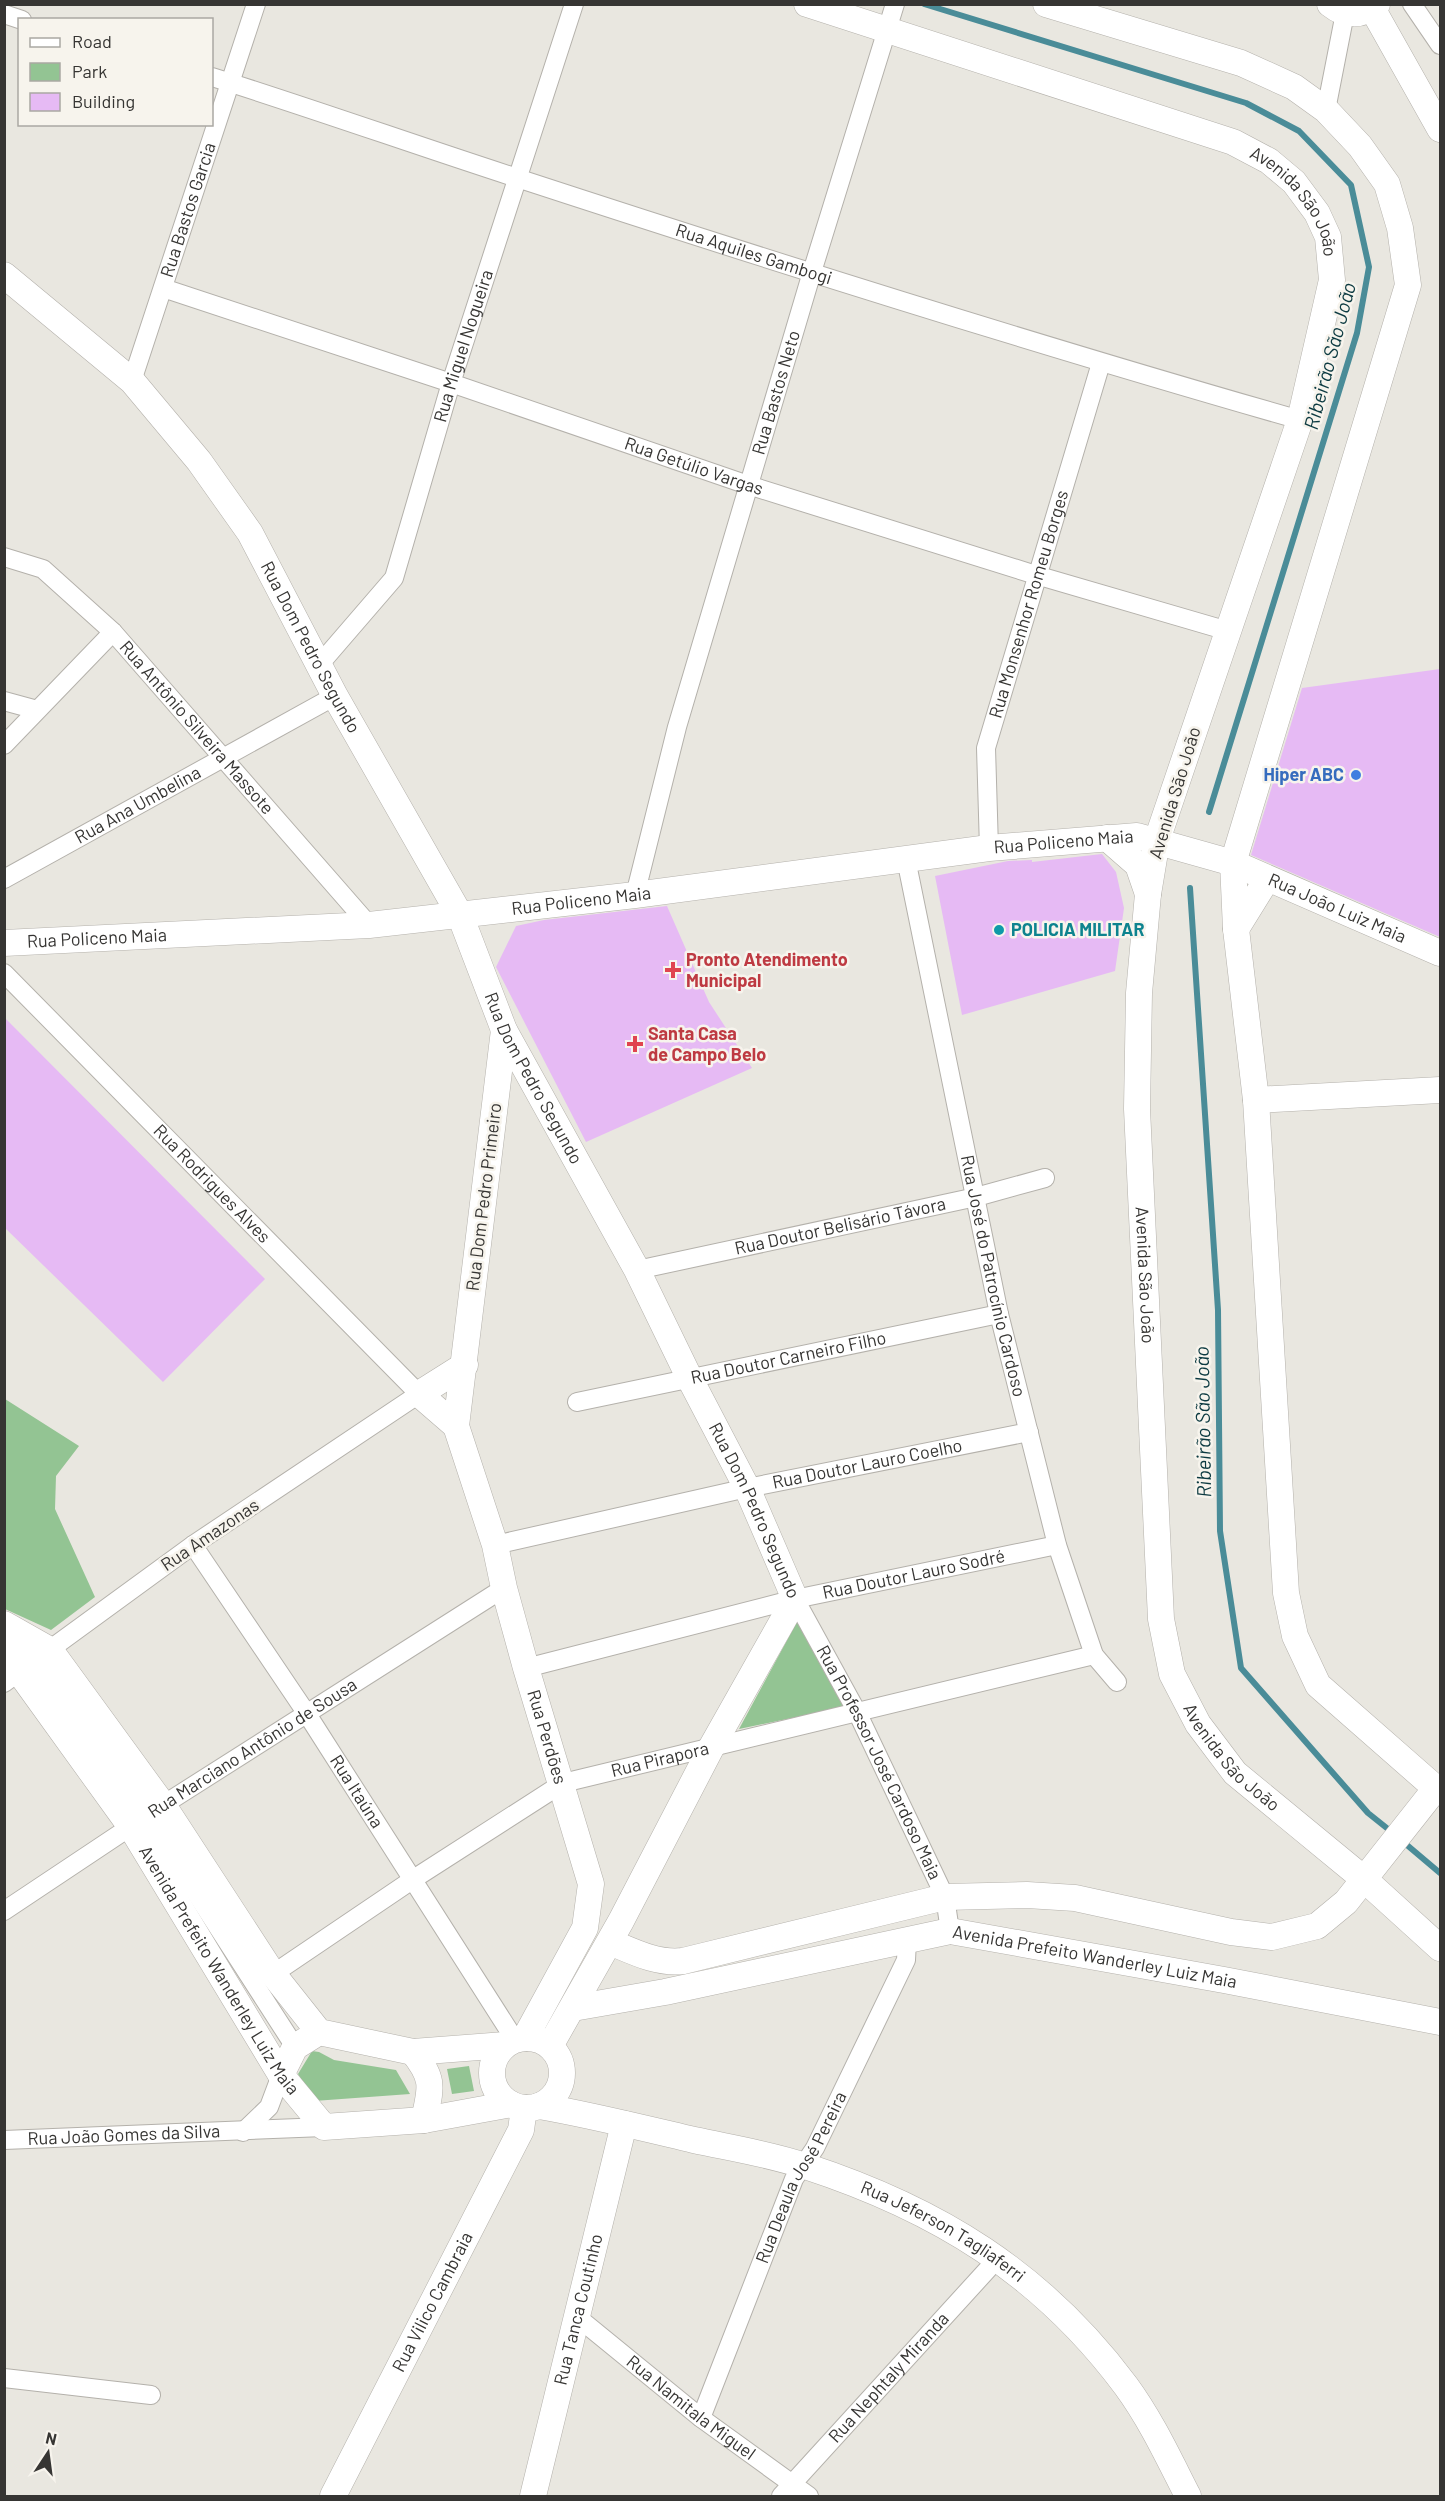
<svg xmlns="http://www.w3.org/2000/svg" width="1445" height="2501" viewBox="0 0 1445 2501" font-family="Barlow,sans-serif">
<style>
.green{fill:#93c493}
.lines{fill:none;stroke-linecap:round;stroke-linejoin:round}
.stream{stroke:#4a8c98;stroke-width:6}
.building{fill:#e6baf4}
.street-casing{stroke:#b4b1ab;stroke-width:20}
.secondary-casing{stroke:#b4b1ab;stroke-width:27}
.street{stroke:#fff;stroke-width:18}
.secondary{stroke:#fff;stroke-width:26}
.shop-dot{fill:#3f7fe0;stroke:#f7f4ed;stroke-width:2}
.culture-dot{fill:#0f9aa8;stroke:#f7f4ed;stroke-width:2}
.health-dot{fill:#e0444e;stroke:#f7f4ed;stroke-width:2}
.labels{text-anchor:middle;stroke-width:5;stroke-linejoin:round;paint-order:stroke}
.street-label{font-size:18px;fill:#363533;stroke:#f7f4ed}
.shop-label{font-size:18px;font-weight:bold;fill:#366cbe;stroke:#f7f4ed;text-anchor:end}
.culture-label{font-size:18px;font-weight:bold;fill:#0d838f;stroke:#f7f4ed;text-anchor:start}
.health-label{font-size:18px;font-weight:bold;fill:#be3a42;stroke:#f7f4ed;text-anchor:start}
.water-label{font-size:20px;font-style:italic;fill:#0c3a41;stroke:#f7f4ed}
</style>
<rect width="100%" height="100%" fill="#e9e7e0"/>
<path class="green" d="M5,1399L79,1446L56,1476L55,1509L95,1597L51,1630L5,1609Z
M798,1620L845,1707L739,1729Z
M312,2051L319,2052L334,2060L396,2070L410,2094L314,2101L298,2074Z
M469,2066L474,2091L452,2094L447,2069Z"/>
<g class="lines">
<path class="stream" d="M924,4L1246,103L1299,131L1351,185L1369,267L1357,333L1209,812
M1190,888L1218,1310L1220,1531L1241,1668L1368,1813L1393,1833
M1401,1840L1440,1873"/>
</g>
<path class="building" d="M1440,669V937L1251,855L1302,688Z
M1102,854L1116,872L1124,908L1115,971L962,1015L935,876L1008,861L1032,860V862Z
M667,906L709,1002L752,1068L586,1142L496,967L516,926L544,920Z
M4,1017L265,1279L163,1382L4,1227Z"/>
<g class="lines">
<defs>
<g id="street">
<path d="M1412,4L1440,45"/>
<path d="M4,14L22,20"/>
<path id="s1" d="M212,77C314,109 415,145 517,178C777,263 1037,345 1300,420"/>
<path d="M1326,110L1345,13"/>
<path id="s2" d="M163,288L451,383L748,485L1036,575L1228,631"/>
<path id="s3" d="M132,381L256,4"/>
<path id="s4" d="M4,557L43,569L113,632L369,925"/>
<path id="s5" d="M319,665L394,578L451,383L574,4"/>
<path d="M4,701L37,710"/>
<path d="M4,745L113,632"/>
<path id="s6" d="M989,848L986,748L1101,363"/>
<path id="s7" d="M906,859L999,1314L1057,1545L1094,1655L1117,1682"/>
<path id="s8" d="M4,879L335,696"/>
<path id="s9" d="M635,895L677,727L812,272L895,4"/>
<path id="s10" d="M4,973L419,1394L193,1545L4,1683"/>
<path id="s11" d="M637,1270L976,1197L1045,1178"/>
<path id="s12" d="M577,1402L999,1314"/>
<path id="s13" d="M193,1545L307,1714L515,2040"/>
<path id="s14" d="M495,1545L747,1488L1029,1432"/>
<path id="s15" d="M795,1599L857,1712L945,1897L950,1931"/>
<path d="M4,1640L37,1660L161,1839L295,2047"/>
<path id="s16" d="M526,1668L795,1599L1057,1545"/>
<path id="s17" d="M4,1911L163,1805L504,1588"/>
<path id="s18" d="M273,1974L412,1880L563,1783L1094,1655"/>
<path d="M243,2132L269,2107L281,2075"/>
<path id="s19" d="M4,2140L324,2127"/>
<path id="s20" d="M576,2316L701,2418L809,2496"/>
<path d="M4,2378L151,2395"/>
<path id="s21" d="M701,2418L794,2179L815,2148L906,1960L907,1941"/>
<path id="s22" d="M781,2496L998,2258"/>
</g>
<g id="secondary">
<path id="s23" d="M807,4L1233,142L1269,161L1294,182L1317,213L1328,237L1332,280L1300,420L1157,840L1148,894L1139,993L1137,1109L1161,1619L1172,1674L1198,1724L1235,1773L1365,1880L1440,1948"/>
<path d="M1046,4L1241,63L1294,87L1326,110L1360,146L1387,184L1400,228L1408,285L1233,863L1236,929L1256,1100L1286,1593L1295,1636L1318,1685L1440,1792"/>
<path d="M1330,4C1345,16 1362,17 1377,4"/>
<path d="M1372,8L1440,129"/>
<path id="s24" d="M4,275L132,381L199,461L250,533L335,696L460,915L504,1030L637,1270L689,1377L747,1488L795,1599L711,1748L621,1921L550,2046"/>
<path d="M1107,838L1138,865L1148,894"/>
<path d="M1236,929L1267,879"/>
<path id="s25" d="M4,943L369,925L635,895L989,848L1137,836L1233,863L1440,953"/>
<path id="s26" d="M504,1030L456,1426L495,1545L504,1588L526,1668L591,1884L585,1928L525,2038"/>
<path d="M1256,1100L1440,1090"/>
<path d="M456,1426L419,1394L465,1365"/>
<path d="M4,1624L50,1650L163,1805L273,1974L319,2032L413,2052L505,2045"/>
<path id="s27" d="M4,1661L20,1673L131,1827L281,2075L324,2127L424,2120L511,2104"/>
<path d="M610,1942C634,1952 657,1964 683,1961L945,1897L1027,1895L1075,1898L1231,1932L1272,1937L1317,1926L1346,1902L1436,1788"/>
<path id="s28" d="M573,2008L665,1992L950,1931L1224,1980L1440,2022"/>
<circle cx="527" cy="2073" r="35"/>
<path d="M413,2052C435,2080 431,2087 424,2120"/>
<path d="M281,2075L295,2047L319,2032"/>
<path id="s29" d="M539,2106C591,2115 643,2128 694,2140C731,2148 770,2154 805,2166C937,2209 1042,2273 1126,2386C1151,2420 1169,2459 1188,2496"/>
<path id="s30" d="M333,2496L521,2130L524,2108"/>
<path id="s31" d="M533,2496L624,2124"/>
</g>
</defs>
<use href="#street" class="street-casing"/>
<use href="#secondary" class="secondary-casing"/>
<use href="#street" class="street"/>
<use href="#secondary" class="secondary"/>
</g>
<circle class="shop-dot" cx="1356" cy="775" r="6"/>
<circle class="culture-dot" cx="999" cy="930" r="6"/>
<g class="health-dot">
<path d="M670 961h6v6h6v6h-6v6h-6v-6h-6v-6h6z"/>
<path d="M632 1035h6v6h6v6h-6v6h-6v-6h-6v-6h6z"/>
</g>
<g class="labels">
<g class="street-label">
<text dy="6" stroke="none"><textPath href="#s23" startOffset="537">Avenida São João</textPath></text>
<text dy="6" stroke="none"><textPath href="#s3" startOffset="180">Rua Bastos Garcia</textPath></text>
<text dy="6" stroke="none"><textPath href="#s1" startOffset="570">Rua Aquiles Gambogi</textPath></text>
<text dy="6" stroke="none"><textPath href="#s5" startOffset="357">Rua Miguel Nogueira</textPath></text>
<text dy="6" stroke="none"><textPath href="#s9" startOffset="522">Rua Bastos Neto</textPath></text>
<text dy="6" stroke="none"><textPath href="#s2" startOffset="560">Rua Getúlio Vargas</textPath></text>
<text dy="6" stroke="none"><textPath href="#s6" startOffset="250">Rua Monsenhor Romeu Borges</textPath></text>
<text dy="6" stroke="none"><textPath href="#s24" startOffset="488">Rua Dom Pedro Segundo</textPath></text>
<text dy="6" stroke="none"><textPath href="#s4" startOffset="262">Rua Antônio Silveira Massote</textPath></text>
<text transform="translate(1175 793) rotate(-73)" y="6">Avenida São João</text>
<text dy="6" stroke="none"><textPath href="#s8" startOffset="153">Rua Ana Umbelina</textPath></text>
<text dy="6" stroke="none"><textPath href="#s25" startOffset="1065">Rua Policeno Maia</textPath></text>
<text dy="6" stroke="none"><textPath href="#s25" startOffset="579">Rua Policeno Maia</textPath></text>
<text dy="6" stroke="none"><textPath href="#s25" startOffset="1352">Rua João Luiz Maia</textPath></text>
<text dy="6" stroke="none"><textPath href="#s25" startOffset="93">Rua Policeno Maia</textPath></text>
<text dy="6" stroke="none"><textPath href="#s24" startOffset="974">Rua Dom Pedro Segundo</textPath></text>
<text dy="6" stroke="none"><textPath href="#s10" startOffset="296">Rua Rodrigues Alves</textPath></text>
<text transform="translate(484 1197) rotate(-83)" y="6">Rua Dom Pedro Primeiro</text>
<text dy="6" stroke="none"><textPath href="#s11" startOffset="208">Rua Doutor Belisário Távora</textPath></text>
<text dy="6" stroke="none"><textPath href="#s23" startOffset="1653">Avenida São João</textPath></text>
<text dy="6" stroke="none"><textPath href="#s7" startOffset="426">Rua José do Patrocínio Cardoso</textPath></text>
<text dy="6" stroke="none"><textPath href="#s12" startOffset="216">Rua Doutor Carneiro Filho</textPath></text>
<text dy="6" stroke="none"><textPath href="#s14" startOffset="381">Rua Doutor Lauro Coelho</textPath></text>
<text dy="6" stroke="none"><textPath href="#s24" startOffset="1460">Rua Dom Pedro Segundo</textPath></text>
<text transform="translate(210 1535) rotate(-34)" y="6">Rua Amazonas</text>
<text dy="6" stroke="none"><textPath href="#s16" startOffset="399">Rua Doutor Lauro Sodré</textPath></text>
<text dy="6" stroke="none"><textPath href="#s26" startOffset="723">Rua Perdões</textPath></text>
<text dy="6" stroke="none"><textPath href="#s17" startOffset="297">Rua Marciano Antônio de Sousa</textPath></text>
<text dy="6" stroke="none"><textPath href="#s23" startOffset="2157">Avenida São João</textPath></text>
<text dy="6" stroke="none"><textPath href="#s18" startOffset="447">Rua Pirapora</textPath></text>
<text dy="6" stroke="none"><textPath href="#s15" startOffset="184">Rua Professor José Cardoso Maia</textPath></text>
<text dy="6" stroke="none"><textPath href="#s13" startOffset="296">Rua Itaúna</textPath></text>
<text dy="6" stroke="none"><textPath href="#s28" startOffset="532">Avenida Prefeito Wanderley Luiz Maia</textPath></text>
<text dy="6" stroke="none"><textPath href="#s27" startOffset="378">Avenida Prefeito Wanderley Luiz Maia</textPath></text>
<text dy="6" stroke="none"><textPath href="#s19" startOffset="120">Rua João Gomes da Silva</textPath></text>
<text dy="6" stroke="none"><textPath href="#s21" startOffset="261">Rua Deaula José Pereira</textPath></text>
<text dy="6" stroke="none"><textPath href="#s29" startOffset="426">Rua Jeferson Tagliaferri</textPath></text>
<text dy="6" stroke="none"><textPath href="#s30" startOffset="218">Rua Vilico Cambraia</textPath></text>
<text dy="6" stroke="none"><textPath href="#s31" startOffset="192">Rua Tanca Coutinho</textPath></text>
<text dy="6" stroke="none"><textPath href="#s22" startOffset="160">Rua Nephtaly Miranda</textPath></text>
<text dy="6" stroke="none"><textPath href="#s20" startOffset="147">Rua Namitala Miguel</textPath></text>
</g>
<g class="shop-label">
<text x="1344" y="781">Hiper ABC</text>
</g>
<g class="culture-label">
<text x="1011" y="936">POLICIA MILITAR</text>
</g>
<g class="health-label">
<text x="686" y="966">Pronto Atendimento<tspan x="686" dy="21">Municipal</tspan></text>
<text x="648" y="1040">Santa Casa<tspan x="648" dy="21">de Campo Belo</tspan></text>
</g>
<g class="water-label">
<text transform="translate(1330 356) rotate(-75)" y="7">Ribeirão São João</text>
<text transform="translate(1203 1422) rotate(-91)" y="7">Ribeirão São João</text>
</g>
</g>
<rect width="1445" height="2501" fill="none" stroke="#363533" stroke-width="12"/>
<rect x="18" y="18" width="195" height="108" fill="#f7f4ed" stroke="#aaa8a3" stroke-width="1.5"/>
<rect x="30" y="38" width="30" height="9" fill="#ffffff" stroke="#aaa8a3" stroke-width="1.5"/>
<text x="72" y="48" font-size="18" fill="#363533">Road</text>
<rect x="30" y="63" width="30" height="18" fill="#93c493" stroke="#aaa8a3" stroke-width="1.5"/>
<text x="72" y="78" font-size="18" fill="#363533">Park</text>
<rect x="30" y="93" width="30" height="18" fill="#e6baf4" stroke="#aaa8a3" stroke-width="1.5"/>
<text x="72" y="108" font-size="18" fill="#363533">Building</text>
<g transform="translate(48 2453) rotate(13)" stroke="#f7f4ed" stroke-width="4.5" paint-order="stroke">
<path d="M0-4.5L10 22L0 15L-10 22Z" fill="#363533"/>
<text y="-9" font-size="16" font-weight="bold" text-anchor="middle" fill="#363533">N</text>
</g>
</svg>
